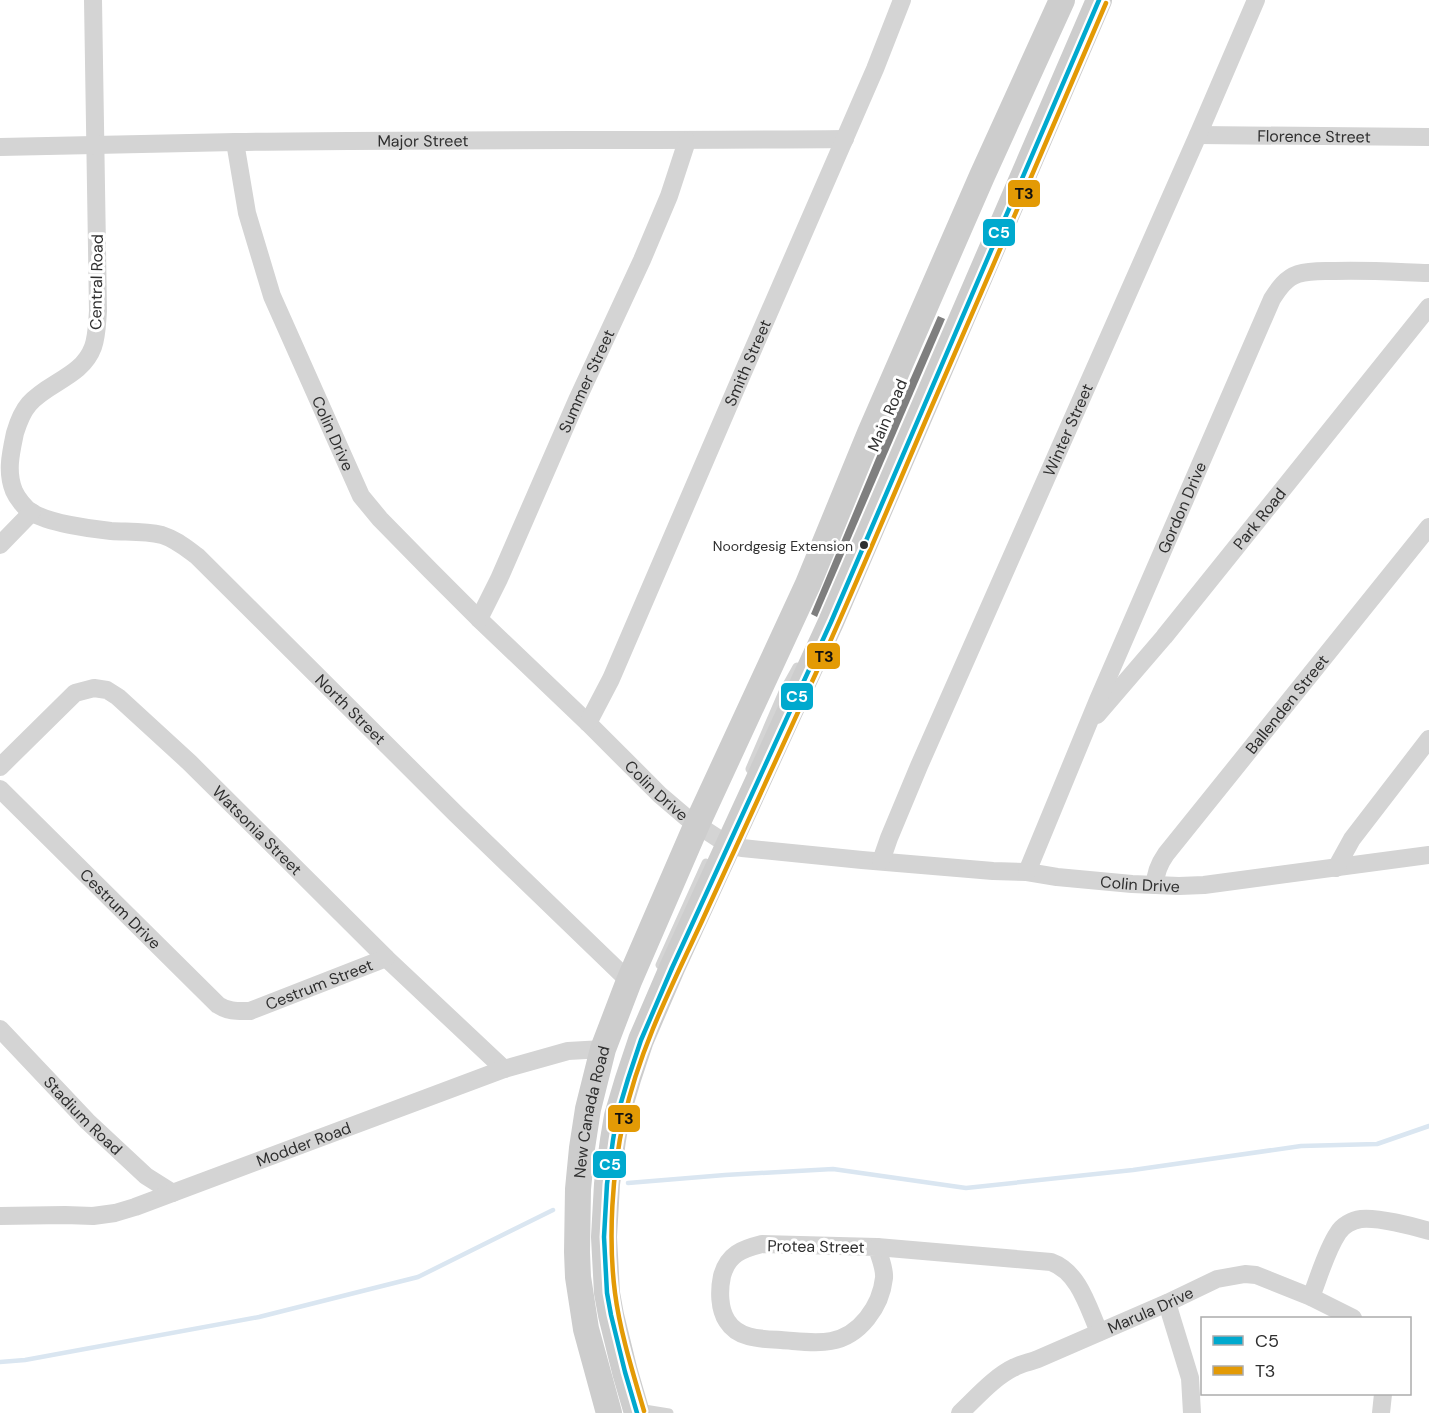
<svg xmlns="http://www.w3.org/2000/svg" width="1429" height="1413" viewBox="0 0 1429 1413" font-family="'DM Sans',sans-serif">
<style>
.lines{fill:none;stroke-linecap:round;stroke-linejoin:round}
.stream{stroke:#dae6f1;stroke-width:4.5}
.building{fill:#7f7f7f}
.lane{stroke:#d4d4d4;stroke-width:9}
.street{stroke:#d4d4d4;stroke-width:18}
.secondary{stroke:#cdcdcd;stroke-width:26}
.bus-1-casing{stroke:#fff;stroke-width:9}
.bus-2-casing{stroke:#fff;stroke-width:9}
.bus-1{stroke:#00a9ce;stroke-width:4.5}
.bus-2{stroke:#e39a05;stroke-width:4.5}
.bus-dot{fill:#2f2f2f;stroke:#fff;stroke-width:2}
.labels{text-anchor:middle;stroke-width:6;stroke-linejoin:round;paint-order:stroke}
.bus-label{font-size:14px;fill:#2f2f2f;stroke:#fff;text-anchor:end}
.street-label{font-size:16px;fill:#2f2f2f;stroke:#fff}
.line-badge{stroke:#fff;stroke-width:2}
.badge-label{font-size:16px;text-anchor:middle;font-weight:bold;fill:#fff}
.pale-badge-label{font-size:16px;text-anchor:middle;font-weight:bold;fill:#111}
</style>
<rect width="100%" height="100%" fill="#fff"/>
<g class="lines">
<path class="stream" d="M628,1183L725,1175L833,1169L966,1188L1133,1170L1301,1146L1377,1144L1429,1126
M0,1362L25,1360L259,1317L418,1277L553,1210"/>
</g>
<path class="building" d="M938,316L945,319L817,617L811,614L884,439Z"/>
<g class="lines">
<path class="lane" d="M750,769L783,692L797,667
M660,965L706,863
M638,1408L669,1413"/>
<g class="street">
<path id="s1" d="M93,0L98,311C97,323 97,336 93,347C82,377 48,382 29,404C23,411 18,423 15,433C11,452 6,472 14,491C17,498 25,508 31,512C48,523 91,529 111,531C128,532 145,531 162,535C175,539 186,548 197,556L456,814L629,981"/>
<path id="s2" d="M1198,135L1429,137"/>
<path id="s3" d="M235,142L247,213L272,296L361,496L380,519L430,570L479,619L588,723L660,795L687,818L719,839L742,848L862,860L993,871L1027,872L1057,877L1132,884L1179,886L1204,885L1429,855"/>
<path id="s4" d="M0,147C79,146 157,143 236,142C439,139 642,141 845,139"/>
<path d="M0,545L32,512"/>
<path id="s5" d="M479,619L499,579L577,400L642,260L669,196L687,141"/>
<path id="s6" d="M1097,715L1164,637L1429,307"/>
<path id="s7" d="M588,723L611,679L741,377L875,69L902,0"/>
<path id="s8" d="M0,767L75,693L94,688L107,690L118,697L190,763L386,958L504,1069"/>
<path id="s9" d="M0,789L218,1005C229,1012 238,1011 250,1011L386,958"/>
<path id="s10" d="M881,861L889,838L919,766L1198,135L1256,0"/>
<path d="M1336,868L1352,839L1429,739"/>
<path id="s11" d="M1027,872L1098,700L1272,299C1279,288 1286,278 1298,274C1310,270 1323,271 1335,271C1367,270 1398,272 1429,273"/>
<path id="s12" d="M1155,885C1155,873 1159,864 1166,854L1429,527"/>
<path id="s13" d="M0,1029L87,1121L146,1176L173,1193"/>
<path id="s14" d="M0,1216L65,1215L93,1216L115,1213L135,1207L504,1069L568,1051L603,1049"/>
<path d="M762,1244L877,1247C879,1256 885,1268 884,1278C881,1306 860,1336 831,1341C815,1344 797,1341 781,1340C761,1339 738,1339 727,1321C719,1309 719,1290 722,1276C728,1254 742,1249 762,1244Z"/>
<path d="M877,1247L1051,1262C1079,1272 1088,1307 1099,1332"/>
<path d="M1311,1297C1319,1277 1326,1251 1338,1233C1342,1226 1352,1220 1361,1219C1377,1217 1413,1226 1429,1231"/>
<path d="M1167,1303L1190,1378L1192,1413"/>
<path id="s15" d="M960,1413C977,1397 994,1377 1015,1367C1022,1363 1031,1362 1038,1359L1167,1303L1217,1279L1245,1274L1256,1275L1311,1297L1353,1318"/>
<path d="M1381,1413L1383,1394"/>
</g>
<g class="secondary">
<path id="s16" d="M609,1413L586,1329L578,1277L577,1252L578,1189L582,1148L588,1109L603,1049L629,981L697,824L808,584L870,433L982,176L1062,0"/>
<path d="M637,1413L625,1372L611,1315L607,1293L604,1237L607,1184L613,1140L617,1116L628,1079L641,1040L672,968L831,622L1099,0"/>
</g>
<defs>
<path id="bus-1" d="M637,1413L625,1372L611,1315L607,1293L604,1237L607,1184L613,1140L617,1116L628,1079L641,1040L672,968L831,622L1099,0"/>
<path id="bus-2" d="M644,1411C633,1373 620,1332 615,1293C608,1239 612,1172 624,1119C639,1050 672,985 702,921C740,838 778,756 816,673C855,587 891,501 928,415C988,278 1047,140 1106,3"/>
</defs>
<use href="#bus-1" class="bus-1-casing"/>
<use href="#bus-2" class="bus-2-casing"/>
<use href="#bus-1" class="bus-1"/>
<use href="#bus-2" class="bus-2"/>
</g>
<circle class="bus-dot" cx="864" cy="545" r="5"/>
<g class="labels">
<g class="bus-label">
<text x="853" y="551">Noordgesig Extension</text>
</g>
<g class="street-label">
<text dy="6" stroke="none"><textPath href="#s2" startOffset="116">Florence Street</textPath></text>
<text dy="6" stroke="none"><textPath href="#s4" startOffset="423">Major Street</textPath></text>
<text transform="translate(96 282) rotate(-89)" y="6">Central Road</text>
<text dy="6" stroke="none"><textPath href="#s7" startOffset="394">Smith Street</textPath></text>
<text dy="6" stroke="none"><textPath href="#s5" startOffset="261">Summer Street</textPath></text>
<text transform="translate(887 415) rotate(-67)" y="6">Main Road</text>
<text dy="6" stroke="none"><textPath href="#s10" startOffset="470">Winter Street</textPath></text>
<text dy="6" stroke="none"><textPath href="#s3" startOffset="309">Colin Drive</textPath></text>
<text dy="6" stroke="none"><textPath href="#s11" startOffset="396">Gordon Drive</textPath></text>
<text dy="6" stroke="none"><textPath href="#s6" startOffset="255">Park Road</textPath></text>
<text dy="6" stroke="none"><textPath href="#s12" startOffset="226">Ballenden Street</textPath></text>
<text dy="6" stroke="none"><textPath href="#s1" startOffset="945">North Street</textPath></text>
<text dy="6" stroke="none"><textPath href="#s3" startOffset="795">Colin Drive</textPath></text>
<text dy="6" stroke="none"><textPath href="#s8" startOffset="344">Watsonia Street</textPath></text>
<text dy="6" stroke="none"><textPath href="#s3" startOffset="1299">Colin Drive</textPath></text>
<text dy="6" stroke="none"><textPath href="#s9" startOffset="170">Cestrum Drive</textPath></text>
<text dy="6" stroke="none"><textPath href="#s9" startOffset="414">Cestrum Street</textPath></text>
<text dy="6" stroke="none"><textPath href="#s16" startOffset="306">New Canada Road</textPath></text>
<text dy="6" stroke="none"><textPath href="#s13" startOffset="120">Stadium Road</textPath></text>
<text dy="6" stroke="none"><textPath href="#s14" startOffset="316">Modder Road</textPath></text>
<text transform="translate(816 1246) rotate(1)" y="6">Protea Street</text>
<text dy="6" stroke="none"><textPath href="#s15" startOffset="219">Marula Drive</textPath></text>
</g>
</g>
<g class="line-badge">
<rect x="1007" y="179" width="34" height="29" rx="6" fill="#e39a05"/>
<rect x="982" y="218" width="34" height="29" rx="6" fill="#00a9ce"/>
<rect x="806" y="642" width="35" height="28" rx="6" fill="#e39a05"/>
<rect x="780" y="682" width="34" height="29" rx="6" fill="#00a9ce"/>
<rect x="607" y="1104" width="34" height="29" rx="6" fill="#e39a05"/>
<rect x="592" y="1150" width="35" height="29" rx="6" fill="#00a9ce"/>
</g>
<g class="badge-label">
<text x="999" y="238">C5</text>
<text x="797" y="702">C5</text>
<text x="610" y="1170">C5</text>
</g>
<g class="pale-badge-label">
<text x="1024" y="199">T3</text>
<text x="824" y="662">T3</text>
<text x="624" y="1124">T3</text>
</g>
<rect x="1201" y="1317" width="210" height="78" fill="#ffffff" stroke="#acacac" stroke-width="1.5"/>
<rect x="1213" y="1336" width="30" height="9" fill="#00a9ce" stroke="#acacac" stroke-width="1.5"/>
<text x="1255" y="1347" font-size="18" fill="#2f2f2f">C5</text>
<rect x="1213" y="1366" width="30" height="9" fill="#e39a05" stroke="#acacac" stroke-width="1.5"/>
<text x="1255" y="1377" font-size="18" fill="#2f2f2f">T3</text>
</svg>
